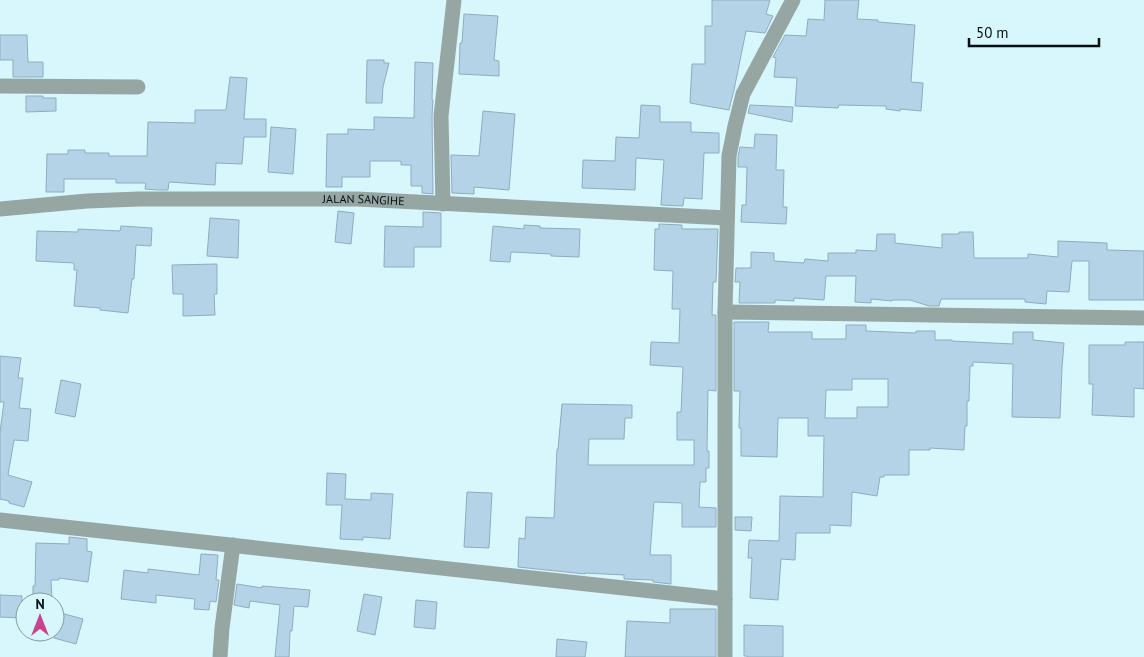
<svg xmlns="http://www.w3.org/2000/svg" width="1144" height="657" viewBox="0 0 1144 657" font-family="'PT Sans',sans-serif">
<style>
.building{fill:#b5d3e7;stroke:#8facbf;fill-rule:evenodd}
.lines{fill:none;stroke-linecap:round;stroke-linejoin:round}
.minor{stroke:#96a7a3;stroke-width:15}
.labels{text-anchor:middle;stroke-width:4;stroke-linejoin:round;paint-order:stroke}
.street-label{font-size:12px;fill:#031013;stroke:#d7f7fd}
</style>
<rect width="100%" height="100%" fill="#d7f7fd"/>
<path class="building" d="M712,0H770L766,14L773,16L765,33L746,31L734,90L729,110L690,103L692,64H705V26H712Z
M825,0H859L857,19L878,20V22L915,25L911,82L923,83L921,111L900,109V111L886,109V106L839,105L838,108L795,106L797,78L774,77L776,58L773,57L785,35L806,36L808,19L824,20Z
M464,14L498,16L494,60L499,61V76L459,74L460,43H462Z
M0,35H27L28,62H43V77H13V60H0Z
M367,60H384V63H389L383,87L382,103H366Z
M415,62L433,63L432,100H433L432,116L433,194L422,193V186H411V165H401V161H370V177H342V187H326L327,134H348V129L374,130V117L414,118Z
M230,77L247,78L244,119H266V137H244L242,164L216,163L215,185L169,182L168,190H158L145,189L146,183H116V179H64V192H46L47,154H68V150H85V153H109V156H147L148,122L195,123V110H226Z
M26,96H43V98H56V111L26,112Z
M641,105L660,106V122H691V132L719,133V153H704L702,199L684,198L683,206L661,205L664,160L636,158L635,190L582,188L583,160L615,161L616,137L639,138Z
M750,105L793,107L792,122L748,113Z
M483,111L515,114L509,190L474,187V194L452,193L451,155L479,156Z
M271,127L296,129L293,174L268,172Z
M755,134L777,135L776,170H784L783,207H787L786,224L741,222L742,205H746L747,167H738V157L740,147L754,148Z
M338,211L354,213L351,244L335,242Z
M423,212L441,213V247H414V267H384L385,226L423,227Z
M210,218L239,220L238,258L207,256Z
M659,224L682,225V229H718L716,282H713L712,315H716V391L708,390L707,451H709V468H706V482H700L699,507L716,508V527H682V503L654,502L650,555H671V584L653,582V580L624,579V575L585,573V574L518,567L519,538L525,539L526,517L554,518L557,449H558L562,404L632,405V418H625L624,439H589L588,465H694V440H677V412H681L683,367L650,365L651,342L679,343L680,309H672L673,271L654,270L655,229H659Z
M524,225L540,226V228L580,229L579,257L551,256V254L511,252L510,262L490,261L493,226L524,229Z
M121,226L152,228L151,246L136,245L134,279H132L128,313L100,310V308L74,306L77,270H74V263L36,261L37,231L78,232V229L120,231Z
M959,232H973L974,258H1028V254L1058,257V241L1107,243V250L1144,251V300H1089V261H1072L1069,292L1047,291L1046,304L1025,302V299H941L939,306H929L910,300H892V301L871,299V303L855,302L856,276H826L824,300L794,298V301L775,300V303H739L740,282H735L736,268H751V252L774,253V261L804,263L805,259L828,261V253H856V250L876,251L877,234H895V243L942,248V234H959Z
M217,264V294H214L215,315L183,316V294H173L172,265Z
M734,322H769L768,332H812V339H846V325H866V331L916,333V331H935V340H952V341L1013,344V332H1033V340L1064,343L1062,367L1060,418L1012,417L1013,364L973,362V366H970L969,401H967V426H965L964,450L930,448V450H909V475H884V477H880L877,496L852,492L851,526L830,525V533H796L795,560L781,559L778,600L750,598L752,558H748L749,540L779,541L780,496L823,497L824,436H808V418H778L777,457L741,456V428H739L740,391H734ZM852,379H888V407H857V418H825L826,390H852Z
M1125,342H1144V389L1134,388V417L1092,415L1093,384H1089V345H1125Z
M0,356L21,358L18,378H23L19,408L31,409L28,441L14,440L8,475L32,482L24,507L9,503V501L0,499V432L4,402H0Z
M61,380L81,384L75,417L55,413Z
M327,473L346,474L345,499L371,500V493L393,494L390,539L363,537V540L340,539L342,505H326Z
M467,492L492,493L489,548L464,547Z
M735,517H752L751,531L735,530Z
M69,537L87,539V551L92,552L88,582L59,578V580H51L52,602H33V586H35L36,543L69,544Z
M201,554L218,555L216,580H219L216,602L210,601L209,610L194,609L195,599L156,595V603L121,599L124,570L148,573V569L199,575Z
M237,584L262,588V586L310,590L308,607L294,606L292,631H290L289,657H275L280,605L250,601L249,608L234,605Z
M364,594L382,597L375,635L357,631Z
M0,595L22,596L21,618L0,617Z
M416,600L437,602L435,629L414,627Z
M670,609H716V657H625L627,621L670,623Z
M61,613L83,619L76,644L54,638Z
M744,625L783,626V657H747V656H744Z
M557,639L587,642L585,657H556Z"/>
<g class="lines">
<g class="minor">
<path d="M0,86L138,87"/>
<path d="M443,204L441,116L454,0"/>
<path id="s1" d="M0,209L87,201L139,199H357L727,218"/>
<path d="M725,312L1144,318"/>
<path d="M0,520L725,599"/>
<path d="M220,657L222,628L233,545"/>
<path d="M725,657V312L729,156L735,126L743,94L793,0"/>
</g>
</g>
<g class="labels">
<g class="street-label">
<text dy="4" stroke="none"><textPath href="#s1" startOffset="364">JALAN SANGIHE</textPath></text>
</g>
</g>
<g transform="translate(40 617)"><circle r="24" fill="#d7f7fd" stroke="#829b9f"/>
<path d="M0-4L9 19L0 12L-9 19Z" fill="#c8458b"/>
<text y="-8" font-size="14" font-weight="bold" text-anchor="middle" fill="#031013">N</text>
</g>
<path d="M969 38v8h130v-8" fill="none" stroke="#031013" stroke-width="2.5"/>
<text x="976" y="38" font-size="15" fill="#031013" stroke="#d7f7fd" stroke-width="4" paint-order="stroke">50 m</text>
</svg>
